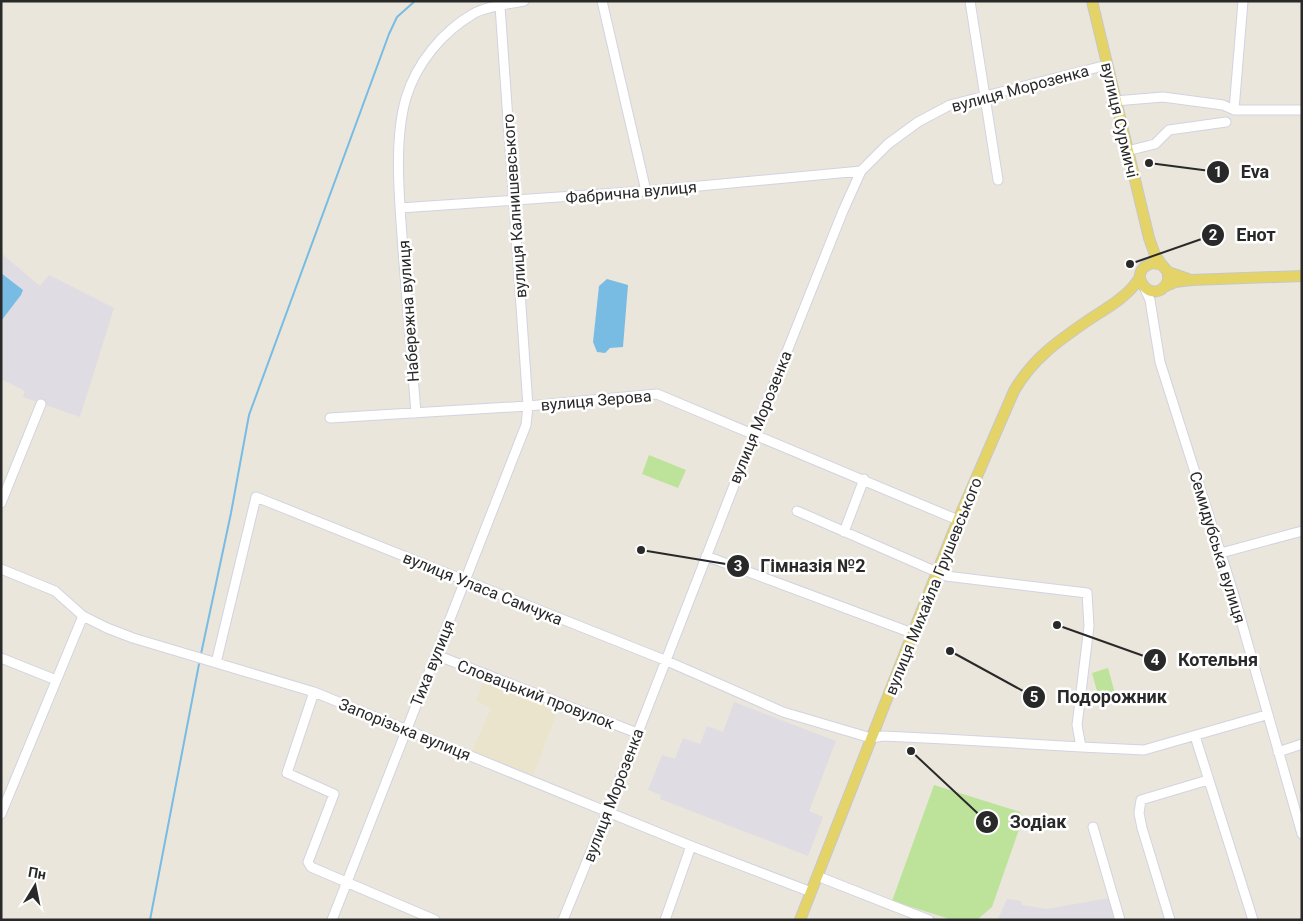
<svg xmlns="http://www.w3.org/2000/svg" width="1303" height="921" viewBox="0 0 1303 921" font-family="Roboto,sans-serif">
<style>
.industrial{fill:#dfdce3}
.education{fill:#ebe4cd}
.pitch{fill:#bde39a}
.water{fill:#78bce4}
.lines{fill:none;stroke-linecap:round;stroke-linejoin:round}
.stream{stroke:#78bce4;stroke-width:2}
.minor-casing{stroke:#d2d3e1;stroke-width:11}
.major-casing{stroke:#c7c7c7;stroke-width:12}
.minor{stroke:#fff;stroke-width:9}
.major{stroke:#e4d468;stroke-width:10}
.labels{text-anchor:middle;stroke-width:5;stroke-linejoin:round;paint-order:stroke}
.street-label{font-size:16px;fill:#292929;stroke:#fff}
.leader{fill:none;stroke:#292929;stroke-width:2}
.callout-dot{fill:#292929;stroke:#fff;stroke-width:2}
.mark-label{font-size:15px;text-anchor:middle;font-weight:bold;fill:#fff}
.callout-label{font-size:18px;text-anchor:middle;font-weight:bold;fill:#292929;stroke:#fff;stroke-width:5;stroke-linejoin:round;paint-order:stroke}
</style>
<rect width="100%" height="100%" fill="#eae6dc"/>
<path class="industrial" d="M1,253L40,286L49,275L114,308L80,417L23,397L25,391L1,379Z
M734,702L836,741L809,811L823,817L808,856L660,799L661,795L648,790L662,755L675,759L683,738L700,744L707,726L723,732Z
M1110,898L1114,920H993L998,919L1007,899L1021,901L1022,905L1046,909Z"/>
<path class="education" d="M485,677L560,705L533,776L472,751L491,708L476,701Z"/>
<path class="pitch" d="M649,455L686,470L678,488L642,474Z
M1108,668L1116,697L1100,702L1092,673Z
M934,785L1020,812L1023,818L992,907L977,920H953L892,901Z"/>
<path class="water" d="M1,273L23,290L21,295L1,321Z
M607,279L628,285L623,347L610,348L605,353L597,352L593,342L599,286Z"/>
<g class="lines">
<path class="stream" d="M201,654L231,513L249,415L389,34L397,17L415,1
M150,920L199,664"/>
<defs>
<path id="minor" d="M602,1L646,191
M970,1L998,180
M1115,101L1163,97L1223,105L1234,110H1302
M1234,110L1243,1
M1127,151L1155,144L1169,130L1226,122
M400,208L646,191L861,171
M1145,289L1150,300L1160,362L1233,592L1302,834
M416,413C412,359 407,304 403,250C400,205 393,142 406,98C416,64 442,32 473,14C486,6 509,4 524,1
M330,418L528,406L657,394L958,520
M1,503L41,404
M844,532L864,479
M1221,553L1302,531
M706,556L912,633
M1,569L55,591L83,616L107,628L133,638L314,692L691,846L811,892
M436,655L637,733
M1,658L56,680
M216,663L256,497L667,661L783,712L871,738L883,736L945,739L1081,747L1077,725L1089,626L1087,593L946,576L797,511
M314,692L287,773L334,794L308,862L311,867L435,920
M1195,736L1253,920
M1081,747L1144,750L1266,715
M1278,752L1302,744
M1,814L83,616
M1093,827L1120,920
M817,876L929,920
M332,920L526,425L528,406L500,6
M563,920L607,812L754,434L843,211L861,171L888,144L918,122L950,105L1107,65
M665,920L691,846
M1170,920L1142,828L1139,813L1141,800L1208,780"/>
<path id="major" d="M1092,1L1149,238L1155,255L1162,265
M1168,272V281C1154,310 1122,271 1153,263L1162,265L1168,272L1188,279
M1166,286L1175,282L1191,280L1302,276
M800,920L912,635L958,520L1014,391C1033,358 1058,341 1090,319C1107,308 1129,296 1140,277"/>
</defs>
<use href="#minor" class="minor-casing"/>
<use href="#major" class="major-casing"/>
<use href="#minor" class="minor"/>
<use href="#major" class="major"/>
</g>
<g class="labels">
<g class="street-label">
<text transform="translate(1020 88) rotate(-15)" y="6">вулиця Морозенка</text>
<text transform="translate(1120 120) rotate(77)" y="6">вулиця Сурмичі</text>
<text transform="translate(631 192) rotate(-5)" y="6">Фабрична вулиця</text>
<text transform="translate(514 206) rotate(-94)" y="6">вулиця Калнишевського</text>
<text transform="translate(408 311) rotate(-94)" y="6">Набережна вулиця</text>
<text transform="translate(596 400) rotate(-5)" y="6">вулиця Зерова</text>
<text transform="translate(760 417) rotate(-68)" y="6">вулиця Морозенка</text>
<text transform="translate(1218 547) rotate(73)" y="6">Семидубська вулиця</text>
<text transform="translate(933 586) rotate(-68)" y="6">вулиця Михайла Грушевського</text>
<text transform="translate(483 588) rotate(22)" y="6">вулиця Уласа Самчука</text>
<text transform="translate(432 663) rotate(-68)" y="6">Тиха вулиця</text>
<text transform="translate(536 694) rotate(21)" y="6">Словацький провулок</text>
<text transform="translate(405 729) rotate(22)" y="6">Запорізька вулиця</text>
<text transform="translate(613 795) rotate(-69)" y="6">вулиця Морозенка</text>
</g>
</g>
<path class="leader" d="M1149 163L1218 172M1130 264L1213 235M641 550L738 566M1057 625L1155 660M950 651L1034 697M911 751L987 822"/>
<g class="callout-dot">
<circle cx="1149" cy="163" r="5"/>
<circle cx="1130" cy="264" r="5"/>
<circle cx="641" cy="550" r="5"/>
<circle cx="1057" cy="625" r="5"/>
<circle cx="950" cy="651" r="5"/>
<circle cx="911" cy="751" r="5"/>
<circle cx="1218" cy="172" r="12"/>
<circle cx="1213" cy="235" r="12"/>
<circle cx="738" cy="566" r="12"/>
<circle cx="1155" cy="660" r="12"/>
<circle cx="1034" cy="697" r="12"/>
<circle cx="987" cy="822" r="12"/>
</g>
<g class="mark-label">
<text x="1218" y="177">1</text>
<text x="1213" y="240">2</text>
<text x="738" y="571">3</text>
<text x="1155" y="665">4</text>
<text x="1034" y="702">5</text>
<text x="987" y="827">6</text>
</g>
<g class="callout-label">
<text x="1255" y="178">Eva</text>
<text x="1256" y="241">Енот</text>
<text x="813" y="572">Гімназія №2</text>
<text x="1218" y="666">Котельня</text>
<text x="1112" y="703">Подорожник</text>
<text x="1038" y="828">Зодіак</text>
</g>
<rect width="1303" height="921" fill="none" stroke="#292929" stroke-width="5"/>
<g transform="translate(35 886) rotate(10)" stroke="#ffffff" stroke-width="4" paint-order="stroke">
<path d="M0-4L9 19L0 12L-9 19Z" fill="#292929"/>
<text y="-8" font-size="14" font-weight="bold" text-anchor="middle" fill="#292929">Пн</text>
</g>
</svg>
